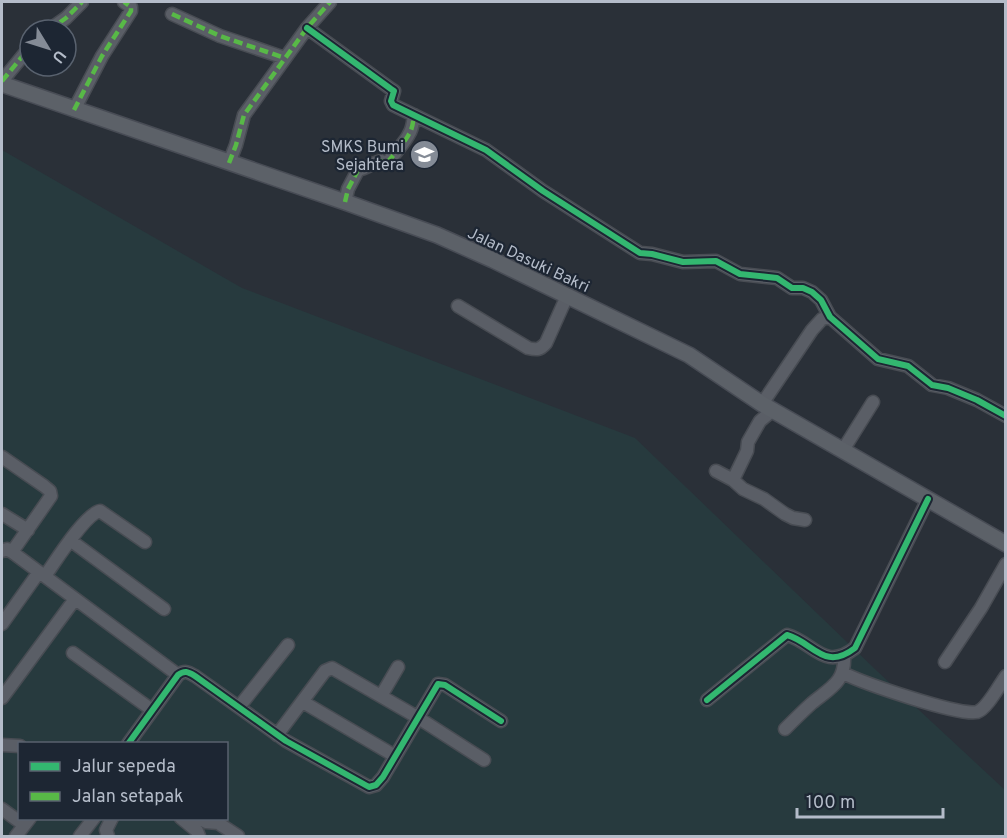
<svg xmlns="http://www.w3.org/2000/svg" width="1007" height="838" viewBox="0 0 1007 838" font-family="Overpass,sans-serif">
<style>
.green{fill:#273a3e;fill-rule:evenodd}
.lines{fill:none;stroke-linecap:round;stroke-linejoin:round}
.minor-casing{stroke:#484c53;stroke-width:15}
.major-casing{stroke:#484c55;stroke-width:18}
.minor{stroke:#5a5e66;stroke-width:12}
.major{stroke:#5c6168;stroke-width:15}
.quiet{stroke:#58b947;stroke-width:4.5;stroke-dasharray:9 4.5;stroke-linecap:butt}
.cycleway-casing{stroke:#1d2633;stroke-width:10}
.cycleway{stroke:#33b770;stroke-width:6}
.labels{text-anchor:middle;stroke-width:4.5;stroke-linejoin:round;paint-order:stroke}
.poi-label{font-size:16px;fill:#b4bcc9;stroke:#1d2633;text-anchor:end}
.street-label{font-size:16px;fill:#b4bcc9;stroke:#1d2633}
</style>
<rect width="100%" height="100%" fill="#2a3038"/>
<path class="green" d="M2,150L242,288L635,438L877,671L1005,790V836H2ZM20,744H226V818H20Z"/>
<g class="lines">
<defs>
<path id="minor" d="M172,14L220,36L285,58
M307,28L391,89L394,91L391,101L393,105L486,150L543,191L640,253L652,254L683,262L716,261L740,274L777,278L792,288H803L812,292L821,300L830,317L878,359L908,366L932,385L948,388L977,400L1006,416
M49,30L66,18L82,2
M2,81L30,47
M74,110L102,56L131,11V7L124,2
M229,163L236,145L244,115L307,28L330,2
M345,202L348,189L358,170C367,168 372,163 381,161L385,164C388,163 407,139 409,134C413,128 413,121 414,115
M458,306L528,348C537,350 540,350 546,343L567,296
M762,404L812,330L822,319L830,317
M773,410L760,421L748,442L747,451L733,480L743,489L764,499L785,514L793,518L805,520
M843,450L873,402
M2,457L44,486L50,491L51,496L12,552
M716,471L733,480
M2,514L28,530
M70,540L164,609
M2,551L7,549L12,552L178,675
M45,576C55,562 85,514 100,511L145,542
M2,624L39,572
M73,653L152,710
M945,662L981,608L1006,564
M843,673C863,683 958,716 977,712C987,709 1000,684 1006,676
M381,696L398,667
M2,698L75,599
M707,700L787,635C813,642 824,672 855,648L928,499
M303,702L395,756
M239,707L288,645
M785,729C794,720 803,711 812,703C830,688 846,682 844,655
M277,735L325,671L332,668L417,717L484,760
M128,744L178,675C185,670 188,672 195,676L286,741L369,787L376,785L383,777L438,684L445,685L501,721
M2,745L20,746
M2,809L24,825
M181,818L197,831L199,836
M198,818L206,822L218,823L238,836
M16,836L30,818
M80,836L94,818
M108,836L106,830L112,818"/>
<path id="major" d="M2,84L345,202L437,235L493,260L689,355L762,404L1006,544"/>
</defs>
<use href="#minor" class="minor-casing"/>
<use href="#major" class="major-casing"/>
<use href="#minor" class="minor"/>
<use href="#major" class="major"/>
<path class="quiet" d="M172,14L220,36L285,58
M49,30L66,18L82,2
M2,81L30,47
M74,110L102,56L131,11V7L124,2
M229,163L236,145L244,115L307,28L330,2
M345,202L348,189L358,170C367,168 372,163 381,161L385,164C388,163 407,139 409,134C413,128 413,121 414,115"/>
<defs>
<path id="cycleway" d="M307,28L391,89L394,91L391,101L393,105L486,150L543,191L640,253L652,254L683,262L716,261L740,274L777,278L792,288H803L812,292L821,300L830,317L878,359L908,366L932,385L948,388L977,400L1006,416
M707,700L787,635C813,642 824,672 855,648L928,499
M128,744L178,675C185,670 188,672 195,676L286,741L369,787L376,785L383,777L438,684L445,685L501,721"/>
</defs>
<use href="#cycleway" class="cycleway-casing"/>
<use href="#cycleway" class="cycleway"/>
</g>
<defs>
<symbol id="school-disc" viewBox="-11 -11 22 22"><circle r="9.5" fill="#848b96" stroke="#1d2633"/><path d="M0-5L7-2L0 1L-7-2ZM-4 1L0 2.5L4 1V4Q0 6-4 4Z" fill="#fff"/></symbol>
</defs>
<g fill-rule="evenodd">
<use href="#school-disc" x="408" y="138" width="33" height="33"/>
</g>
<g class="labels">
<g class="poi-label">
<text x="404" y="152">SMKS Bumi<tspan x="404" dy="18">Sejahtera</tspan></text>
</g>
<g class="street-label">
<text transform="translate(529 259) rotate(25)" y="6">Jalan Dasuki Bakri</text>
</g>
</g>
<rect width="1007" height="838" fill="none" stroke="#b4bcc9" stroke-width="6"/>
<rect x="18" y="742" width="210" height="78" fill="#1d2633" stroke="#59626f" stroke-width="1.5"/>
<rect x="30" y="762" width="30" height="9" fill="#33b770" stroke="#59626f" stroke-width="1.5"/>
<text x="72" y="772" font-size="18" fill="#b4bcc9">Jalur sepeda</text>
<rect x="30" y="792" width="30" height="9" fill="#58b947" stroke="#59626f" stroke-width="1.5"/>
<text x="72" y="802" font-size="18" fill="#b4bcc9">Jalan setapak</text>
<g transform="translate(48 48) rotate(128)"><circle r="28" fill="#1d2633" stroke="#59626f" stroke-width="1.5"/>
<path d="M0-4.5L10 22L0 15L-10 22Z" fill="#848b96"/>
<text y="-9" font-size="16" font-weight="bold" text-anchor="middle" fill="#b4bcc9">U</text>
</g>
<path d="M797 808v9h146v-9" fill="none" stroke="#b4bcc9" stroke-width="3"/>
<text x="806" y="808" font-size="18" fill="#b4bcc9" stroke="#1d2633" stroke-width="4.5" paint-order="stroke">100 m</text>
</svg>
